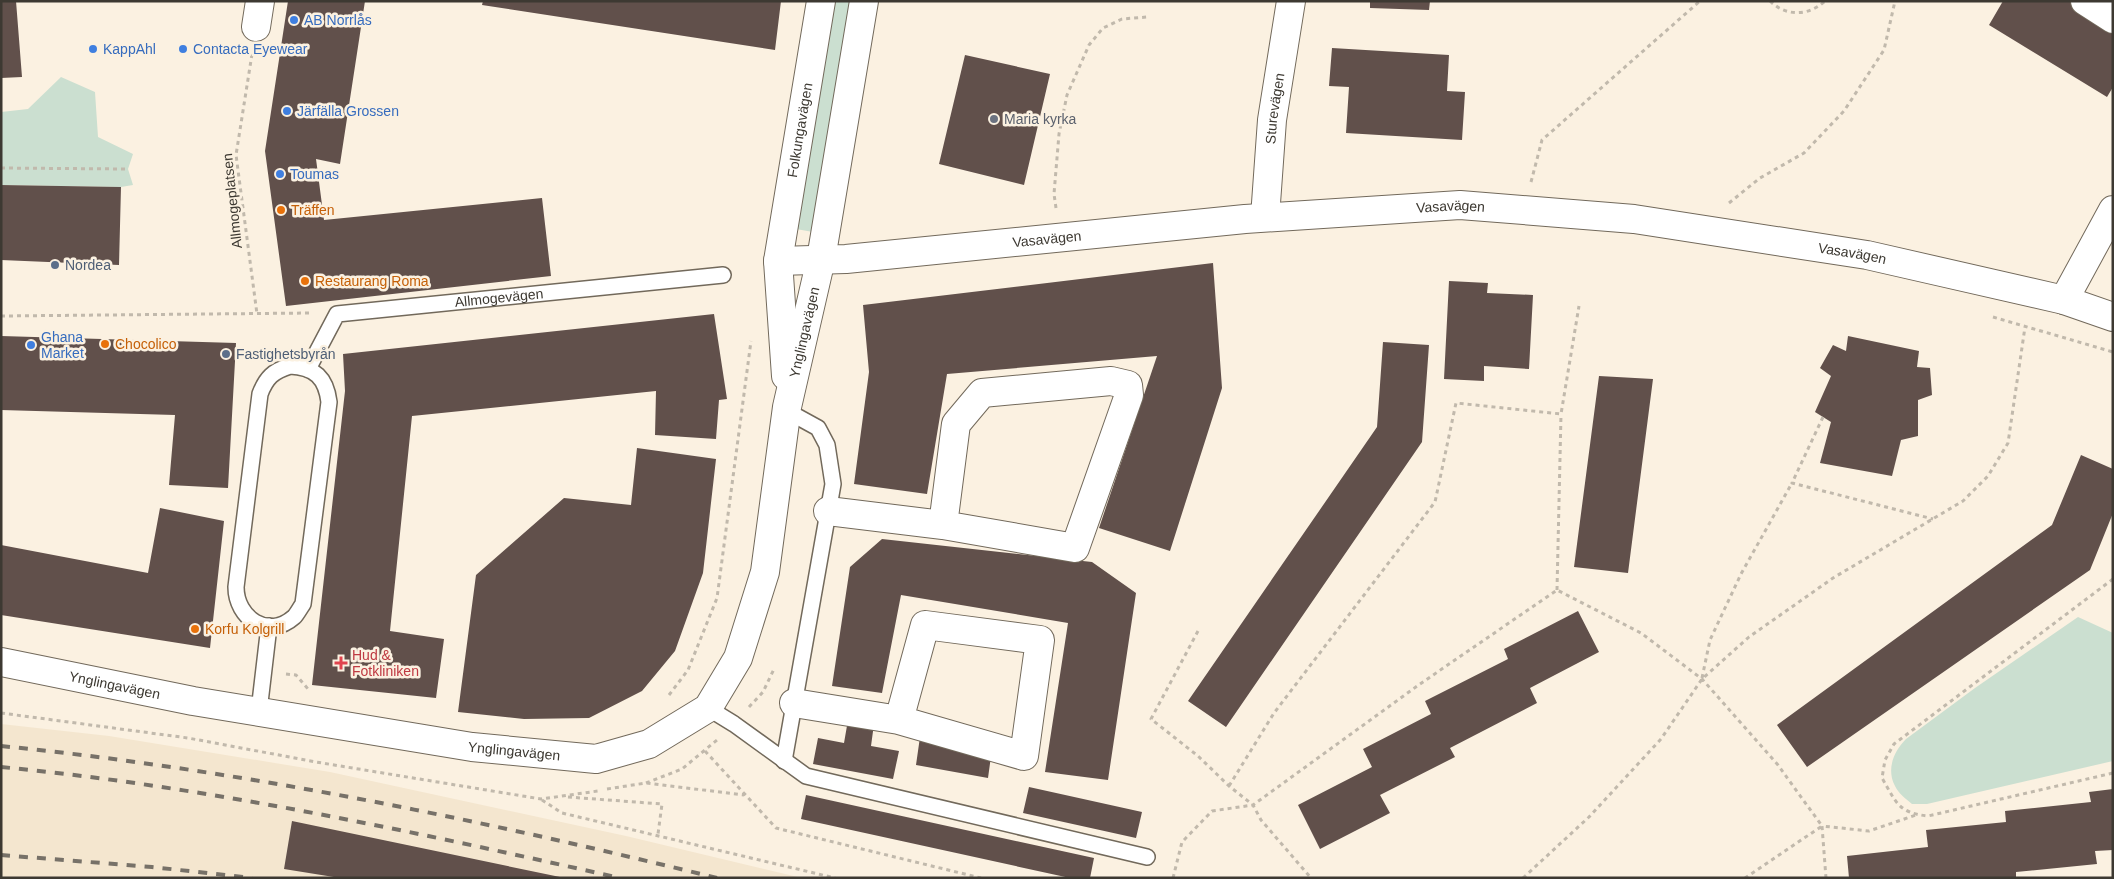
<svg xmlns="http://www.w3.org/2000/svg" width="2114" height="879" viewBox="0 0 2114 879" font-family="Helvetica,sans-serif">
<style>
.built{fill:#f4e6cf}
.green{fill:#cbdfd0}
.building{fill:#61504b}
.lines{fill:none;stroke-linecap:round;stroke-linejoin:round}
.service-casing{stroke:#72695b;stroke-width:18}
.minor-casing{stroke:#72695b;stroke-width:30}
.path{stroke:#c1b9ac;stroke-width:3;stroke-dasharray:4 4;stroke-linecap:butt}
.service{stroke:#fff;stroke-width:15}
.minor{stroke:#fff;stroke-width:28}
.rail{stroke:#777168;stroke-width:4;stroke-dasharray:9 9;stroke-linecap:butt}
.shop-dot{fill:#3f7fe0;stroke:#fbf1e1;stroke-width:2}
.worship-dot{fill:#6b7280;stroke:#fbf1e1;stroke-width:2}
.food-dot{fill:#e8710a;stroke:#fbf1e1;stroke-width:2}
.service-dot{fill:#5c6f8a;stroke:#fbf1e1;stroke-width:2}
.health-dot{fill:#e0444e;stroke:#fbf1e1;stroke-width:2}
.labels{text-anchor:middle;stroke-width:5;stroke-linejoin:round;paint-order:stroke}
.shop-label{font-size:14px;fill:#366cbe;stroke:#fbf1e1;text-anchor:start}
.street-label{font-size:14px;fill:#3d3932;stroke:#fbf1e1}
.worship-label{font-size:14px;fill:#5b616d;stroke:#fbf1e1;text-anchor:start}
.food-label{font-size:14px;fill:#c56008;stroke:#fbf1e1;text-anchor:start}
.service-label{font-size:14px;fill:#4e5e75;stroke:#fbf1e1;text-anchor:start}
.health-label{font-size:14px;fill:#be3a42;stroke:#fbf1e1;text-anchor:start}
</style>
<rect width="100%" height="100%" fill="#fbf1e1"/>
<path class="built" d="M1,724L109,736L330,772L626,836L802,878H1Z"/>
<path class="green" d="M832,1H850L813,232L796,229Z
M61,77L95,92L98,137L133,154L128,169L133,185L121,187L1,185V112L28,109Z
M2078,617L2113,633V761L1927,804H1912C1906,799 1898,793 1895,786C1886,769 1894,751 1906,739L1975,688Z"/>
<path class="building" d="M1,1H16L22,77L1,78Z
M288,1H365L340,164L316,159L324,220L542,198L551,276L286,306L265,151Z
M483,1H781L775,50L482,5Z
M1370,1H1430L1429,10L1370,8Z
M2003,1H2071L2113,27V87L2107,97L1989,25Z
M1332,48L1449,55L1447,91L1465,92L1462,140L1346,133L1349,87L1329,86Z
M965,55L1050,74L1024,185L939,164Z
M1,185L121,187L119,265L1,260Z
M1213,263L1222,388L1170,551L1099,528L1157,356L947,374L927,494L854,484L869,372L863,305Z
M1449,281L1488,283L1487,293L1533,295L1529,369L1484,366V381L1444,379Z
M714,314L727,399L719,400L716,439L655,435L656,391L412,416L390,631L444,639L436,698L312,685L345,391L343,354Z
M1,336L236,343L228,488L169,485L175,415L1,410Z
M1848,336L1919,351L1917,367L1930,368L1932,395L1918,400V436L1901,440L1892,476L1820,463L1831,422L1815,412L1831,376L1820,368L1833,345L1846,351Z
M1383,342L1429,345L1422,442L1226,727L1188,701L1377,427Z
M1599,376L1653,379L1628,573L1574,567Z
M637,448L716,459L703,573L675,651L642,691L589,718L524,719L458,712L476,575L564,498L631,505Z
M2081,455L2113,469V513L2090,570L1807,767L1777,725L2052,525Z
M160,508L224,521L210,648L1,615V545L148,573Z
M882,539L1092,562L1136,593L1108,780L1045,772L1068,623L901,595L882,693L832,686L850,567Z
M1578,611L1599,652L1530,688L1537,703L1450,748L1455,757L1380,795L1390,813L1320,849L1298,805L1372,767L1363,749L1431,714L1425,701L1508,659L1504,649Z
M848,720L874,724L871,746L899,751L893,779L813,764L818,738L844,743Z
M920,737L992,749L988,778L916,765Z
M1029,787L1142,812L1136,838L1023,813Z
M2113,789V850L2095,851L2097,864L2016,872V878H1849L1847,856L1928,847L1926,830L2006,822L2005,811L2091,802L2089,792Z
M806,795L1094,858L1090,878H1070L801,819Z
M292,821L560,877V878H340L284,869Z"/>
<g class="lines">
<defs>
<g id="service">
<path d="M290,366C315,367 326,378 329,402L303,604C300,608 297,614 294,617C268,640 236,618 236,587L260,394C266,378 273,371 290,366Z"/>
<path id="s1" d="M308,369L337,314L723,275"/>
<path d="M708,708L734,724L806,776L1147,857"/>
<path d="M259,711L269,626"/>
<path d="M784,761L833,484L827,445L818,428L787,411"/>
</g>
<g id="minor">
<path d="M2085,1L2113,19"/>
<path d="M256,27L260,1"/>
<path id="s2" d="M1265,217L1272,120L1291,1"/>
<path id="s3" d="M778,261L846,259L1245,219L1460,205L1634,219L1867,255L2064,300L2113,317"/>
<path d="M2064,300L2113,210"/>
<path id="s4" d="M786,376L778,261L821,1"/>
<path d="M828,511L943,525L956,424L982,393L1111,381L1128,385L1129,395L1075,548L943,525"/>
<path id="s5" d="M1,662L193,701L472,747L596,759L649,744L708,708L738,658L765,572L787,407L821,259L864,1"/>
<path d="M794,703L899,720L925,625L1040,640L1024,756L899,720"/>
</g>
</defs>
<use href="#service" class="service-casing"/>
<use href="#minor" class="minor-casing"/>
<path class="path" d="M1770,1C1786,17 1809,16 1825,1
M252,54L236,155L257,314
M1,168L128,169
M1531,182L1542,140L1700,1
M1729,203L1760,178L1804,153L1844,111L1884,50L1895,1
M1056,208L1054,194L1059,134L1067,95L1089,45L1103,28L1122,19L1147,17
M1,316L311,313
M1993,317L2113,352
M1823,417L1792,483L1933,519
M2113,579L1894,744L1885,760L1882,778C1896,802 1898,813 1928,816L2113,773
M1557,590L1561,414
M1198,631L1151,719L1198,756L1229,786L1253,805L1261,820L1311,878
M286,674L296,675L308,689
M1702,678L1710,640L1741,574L1792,483
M669,695L688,670L717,598L751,341
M749,707L763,692L774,669
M1,713L188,738L316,762L541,799L598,791
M705,751L776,828L981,878
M646,783L682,769L717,740
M1229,786L1274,713L1435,502L1456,403L1561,414L1579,306
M607,789L646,783L744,795
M568,797L662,804L658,834
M542,800L562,813L835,878
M1173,878L1182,842L1212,811L1253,805L1420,684L1557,590L1641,633L1702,679L1778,765L1822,826L1745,878
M1523,878L1589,817L1661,739L1702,679L1749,637L1833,578L1963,501L1988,476L2008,443L2025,327
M1826,878L1822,826L1869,831L1916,815"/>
<use href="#service" class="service"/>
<use href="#minor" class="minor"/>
<path class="rail" d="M1,746C242,770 482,820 717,878
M1,767C210,787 415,832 620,878
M1,855L152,867L252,878"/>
</g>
<g class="shop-dot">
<circle cx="294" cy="20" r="5"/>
<circle cx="93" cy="49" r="5"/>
<circle cx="183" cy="49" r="5"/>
<circle cx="287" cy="111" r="5"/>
<circle cx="280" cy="174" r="5"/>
<circle cx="31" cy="345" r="5"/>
</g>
<circle class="worship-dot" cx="994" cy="119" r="5"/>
<g class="food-dot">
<circle cx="281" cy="210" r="5"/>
<circle cx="305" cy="281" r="5"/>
<circle cx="105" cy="344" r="5"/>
<circle cx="195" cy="629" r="5"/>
</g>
<g class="service-dot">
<circle cx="55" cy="265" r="5"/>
<circle cx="226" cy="354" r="5"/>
</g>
<path class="health-dot" d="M338.5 655.5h5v5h5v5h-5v5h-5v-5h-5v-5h5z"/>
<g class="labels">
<g class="shop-label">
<text x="304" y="25">AB Norrlås</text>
<text x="103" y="54">KappAhl</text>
<text x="193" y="54">Contacta Eyewear</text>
<text x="297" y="116">Järfälla Grossen</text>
<text x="290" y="179">Toumas</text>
<text x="41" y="342">Ghana<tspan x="41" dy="16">Market</tspan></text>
</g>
<g class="street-label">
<text dy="5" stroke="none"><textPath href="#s2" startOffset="109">Sturevägen</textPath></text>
<text dy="5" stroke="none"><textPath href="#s4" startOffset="248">Folkungavägen</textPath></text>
<text transform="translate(232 201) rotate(-96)" y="5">Allmogeplatsen</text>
<text dy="5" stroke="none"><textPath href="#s3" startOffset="675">Vasavägen</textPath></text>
<text dy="5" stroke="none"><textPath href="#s3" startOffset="270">Vasavägen</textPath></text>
<text dy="5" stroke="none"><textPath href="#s3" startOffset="1080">Vasavägen</textPath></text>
<text dy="5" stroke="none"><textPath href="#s1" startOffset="225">Allmogevägen</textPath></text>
<text dy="5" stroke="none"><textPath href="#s5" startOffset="1119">Ynglingavägen</textPath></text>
<text dy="5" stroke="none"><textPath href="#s5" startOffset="116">Ynglingavägen</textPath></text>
<text dy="5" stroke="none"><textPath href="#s5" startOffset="521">Ynglingavägen</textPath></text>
</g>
<g class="worship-label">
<text x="1004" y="124">Maria kyrka</text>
</g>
<g class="food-label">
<text x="291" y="215">Träffen</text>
<text x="315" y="286">Restaurang Roma</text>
<text x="115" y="349">Chocolico</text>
<text x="205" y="634">Korfu Kolgrill</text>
</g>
<g class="service-label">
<text x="65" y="270">Nordea</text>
<text x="236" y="359">Fastighetsbyrån</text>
</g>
<g class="health-label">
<text x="352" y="660">Hud &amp;<tspan x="352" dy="16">Fotkliniken</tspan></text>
</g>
</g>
<rect width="2114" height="879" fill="none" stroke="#3d3932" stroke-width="5"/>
</svg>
